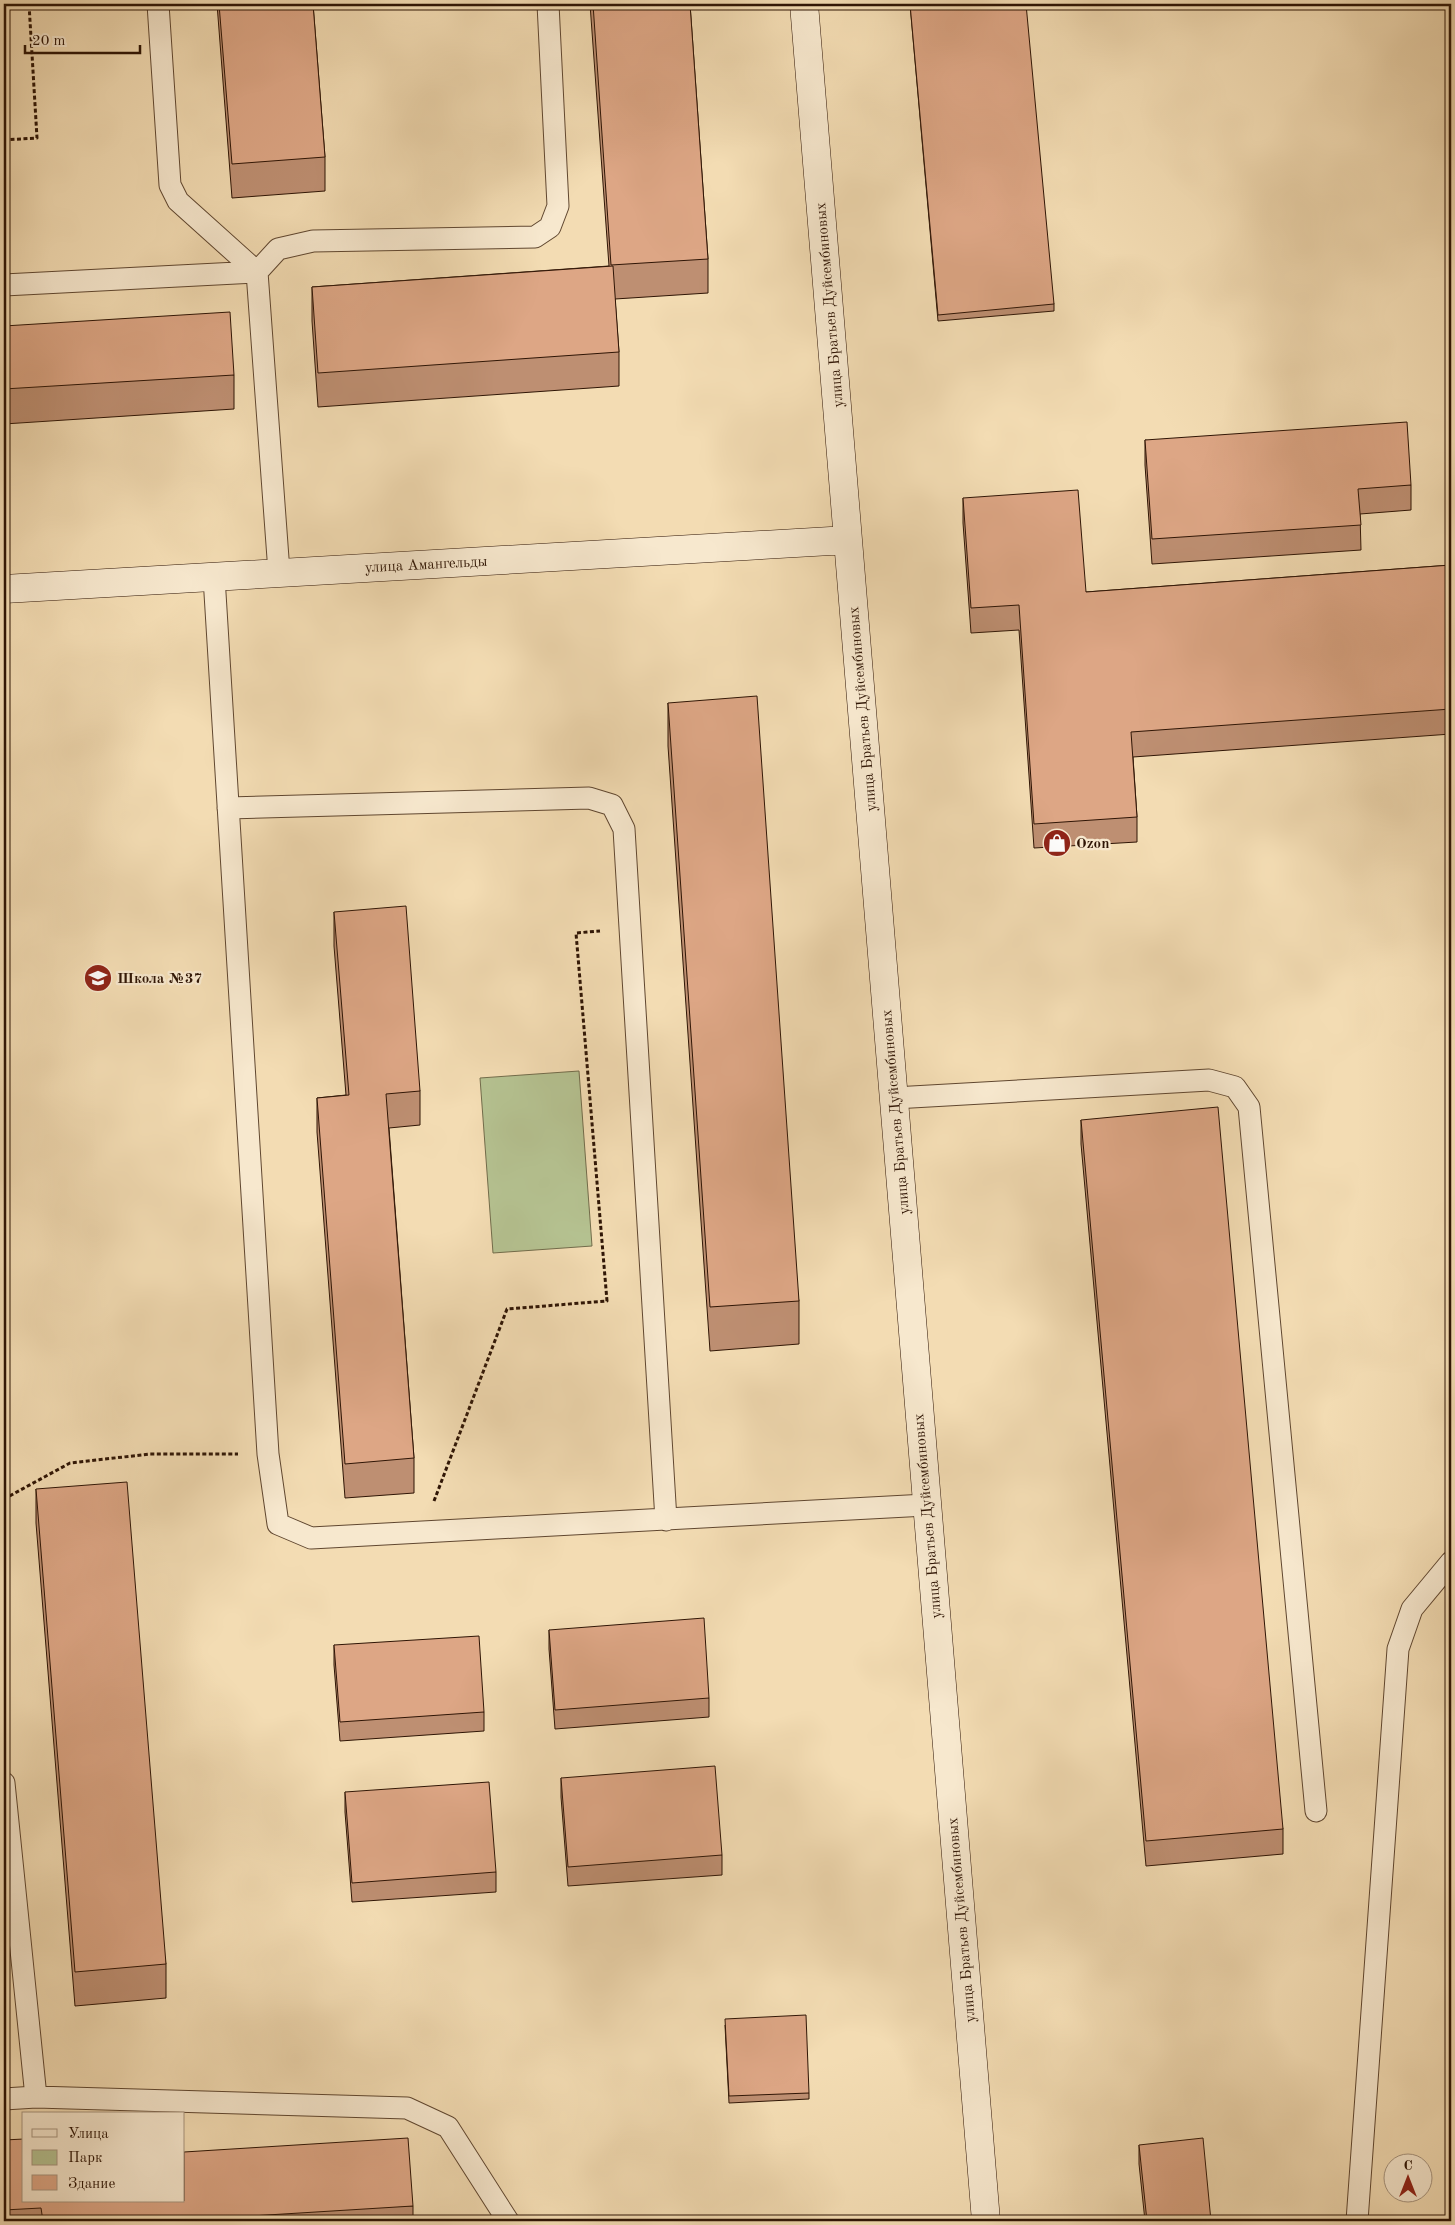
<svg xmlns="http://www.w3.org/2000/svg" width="1455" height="2225" viewBox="0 0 1455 2225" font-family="'Old Standard TT',serif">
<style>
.green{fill:#b5c291;stroke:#726c4b}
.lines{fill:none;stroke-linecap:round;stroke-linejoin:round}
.lane-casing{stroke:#604730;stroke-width:23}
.secondary-casing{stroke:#2f1505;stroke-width:29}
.path{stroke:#2f1505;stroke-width:3;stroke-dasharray:4 2.5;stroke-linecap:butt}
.lane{stroke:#f7e8ce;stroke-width:21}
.secondary{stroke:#f7e8ce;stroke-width:28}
.wall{fill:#be8f72;stroke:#2f1505}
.building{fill:#dda685;stroke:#2f1505}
.labels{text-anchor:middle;stroke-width:4.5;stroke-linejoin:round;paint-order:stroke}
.street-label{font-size:15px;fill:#2f1505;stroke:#f7e8ce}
.poi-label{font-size:15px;font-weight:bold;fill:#2f1505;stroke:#f7e8ce;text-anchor:start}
</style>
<rect width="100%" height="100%" fill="#f3dcb3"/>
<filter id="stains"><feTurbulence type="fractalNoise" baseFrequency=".004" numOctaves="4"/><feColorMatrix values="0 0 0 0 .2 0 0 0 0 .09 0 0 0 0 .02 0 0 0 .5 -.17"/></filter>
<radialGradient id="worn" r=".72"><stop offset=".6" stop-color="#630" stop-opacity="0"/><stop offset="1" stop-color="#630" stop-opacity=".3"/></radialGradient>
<path class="green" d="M579,1071L592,1246L493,1253L480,1078Z"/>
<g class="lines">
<defs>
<path id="lane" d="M158,4L170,185L178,201L257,272L278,249L313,241L535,237L550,227L558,206L548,4
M4,285L257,272L279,572
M214,577L268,1454L278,1524L311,1538L926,1505
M228,808L589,798L612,805L624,829L666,1520
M894,1098L1209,1080L1235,1087L1249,1107L1316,1811
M4,1783L36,2097L407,2108L448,2127L508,2221
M4,2099L36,2097
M1357,2221L1398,1649L1412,1609L1451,1562"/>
<path id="secondary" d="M804,4L986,2221
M4,589L848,540"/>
</defs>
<use href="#lane" class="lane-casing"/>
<use href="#secondary" class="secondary-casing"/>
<path class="path" d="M4,140L37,138L29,4
M4,1499L70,1463L150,1454H238
M434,1501L507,1309L607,1301L576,933L600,931"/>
<use href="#lane" class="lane"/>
<use href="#secondary" class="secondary"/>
</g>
<path class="wall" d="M217,4H313L325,157V191L232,198Z
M590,4H690L708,259V293L615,299L619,352V386L318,407L312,321V287L609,266Z
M910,4L1054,304V311L938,321Z
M4,326L234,375V409L4,424Z
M1145,440L1411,485V510L1360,514L1361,550L1152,564L1145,465Z
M963,498L1086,592L1451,565V734L1133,757L1137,817V842L1034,848L1019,630L971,633L963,523Z
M668,703L799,1301V1344L710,1351L668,746Z
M334,912L420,1091V1125L389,1128L414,1458V1493L345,1498L317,1132V1098L346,1095L334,946Z
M1081,1120L1283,1829V1854L1146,1866L1081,1144Z
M36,1489L166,1964V1998L75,2006L36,1523Z
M549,1630L709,1698V1717L555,1729L549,1649Z
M334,1645L484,1712V1731L340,1741L334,1665Z
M561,1778L722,1855V1875L568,1886L561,1797Z
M345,1792L496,1872V1892L352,1902L345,1812Z
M725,2025L809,2093V2099L729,2103Z
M4,2140L24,2201L413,2206V2221H4Z
M1139,2145L1211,2221H1145L1139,2164Z"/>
<path class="building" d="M219,4H313L325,157L232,164Z
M593,4H690L708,259L611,265Z
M910,4H1026L1054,304L938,315Z
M613,266L619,352L318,373L312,287Z
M230,312L234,375L4,389V326Z
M1407,422L1411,485L1358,489L1361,525L1152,539L1145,440Z
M1078,490L1086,592L1451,565V709L1131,732L1137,817L1034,824L1019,605L971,608L963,498Z
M757,696L799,1301L710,1307L668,703Z
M406,906L420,1091L386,1094L414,1458L345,1464L317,1098L349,1095L334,912Z
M1218,1107L1283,1829L1146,1841L1081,1120Z
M127,1482L166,1964L75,1972L36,1489Z
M704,1618L709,1698L555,1710L549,1630Z
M479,1636L484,1712L340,1722L334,1645Z
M715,1766L722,1855L568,1867L561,1778Z
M489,1782L496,1872L352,1883L345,1792Z
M806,2015L809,2093L729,2096L725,2019Z
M408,2138L413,2206L170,2221H43L41,2208L4,2210V2140L24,2139V2201H184V2152Z
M1203,2138L1211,2221H1147L1139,2145Z"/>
<defs>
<symbol id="shop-disc" viewBox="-11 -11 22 22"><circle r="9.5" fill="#8f2418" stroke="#f7e8ce"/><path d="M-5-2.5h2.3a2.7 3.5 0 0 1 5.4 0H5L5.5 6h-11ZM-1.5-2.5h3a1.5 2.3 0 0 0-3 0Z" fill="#fff"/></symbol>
<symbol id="school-disc" viewBox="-11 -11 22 22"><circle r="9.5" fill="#8f2418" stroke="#f7e8ce"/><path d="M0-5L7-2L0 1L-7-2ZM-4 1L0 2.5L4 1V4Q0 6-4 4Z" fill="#fff"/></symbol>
</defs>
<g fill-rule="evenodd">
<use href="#shop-disc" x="1041" y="827" width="32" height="32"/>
<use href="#school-disc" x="82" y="962" width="32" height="32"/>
</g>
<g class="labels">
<g class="street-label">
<text transform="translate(829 305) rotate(-95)" y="5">улица Братьев Дуйсембиновых</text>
<text transform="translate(426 564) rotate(-3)" y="5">улица Амангельды</text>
<text transform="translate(862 709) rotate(-95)" y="5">улица Братьев Дуйсембиновых</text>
<text transform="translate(895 1112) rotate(-95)" y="5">улица Братьев Дуйсембиновых</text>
<text transform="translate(927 1516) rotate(-95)" y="5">улица Братьев Дуйсембиновых</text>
<text transform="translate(961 1920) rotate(-95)" y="5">улица Братьев Дуйсембиновых</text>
</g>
<g class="poi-label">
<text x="1076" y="848">Ozon</text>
<text x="117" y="983">Школа №37</text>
</g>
</g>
<rect width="1455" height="2225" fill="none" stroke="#f3dcb3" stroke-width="20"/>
<rect x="5" y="5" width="1445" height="2215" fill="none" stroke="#2f1505" stroke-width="2.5"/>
<rect x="10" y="10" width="1435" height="2205" fill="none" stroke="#2f1505"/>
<rect x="22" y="2112" width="162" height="90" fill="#f7e8ce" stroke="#a7947e"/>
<rect x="32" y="2129" width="25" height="8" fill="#f7e8ce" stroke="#a7947e"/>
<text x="68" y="2138" font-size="15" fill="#2f1505">Улица</text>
<rect x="32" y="2150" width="25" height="15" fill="#b5c291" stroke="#a7947e"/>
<text x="68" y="2162" font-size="15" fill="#2f1505">Парк</text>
<rect x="32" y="2175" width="25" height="15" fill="#dda685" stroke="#a7947e"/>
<text x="68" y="2188" font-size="15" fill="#2f1505">Здание</text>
<g transform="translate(1408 2178)"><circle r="24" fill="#f7e8ce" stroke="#a7947e"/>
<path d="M0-4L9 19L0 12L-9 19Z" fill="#8f2418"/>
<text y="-8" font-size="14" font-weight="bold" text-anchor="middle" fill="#2f1505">С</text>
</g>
<path d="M25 45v8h115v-8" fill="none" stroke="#2f1505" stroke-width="2.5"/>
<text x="32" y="45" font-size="15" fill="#2f1505" stroke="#f7e8ce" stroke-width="4" paint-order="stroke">20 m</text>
<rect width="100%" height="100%" filter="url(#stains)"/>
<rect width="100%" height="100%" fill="url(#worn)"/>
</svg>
